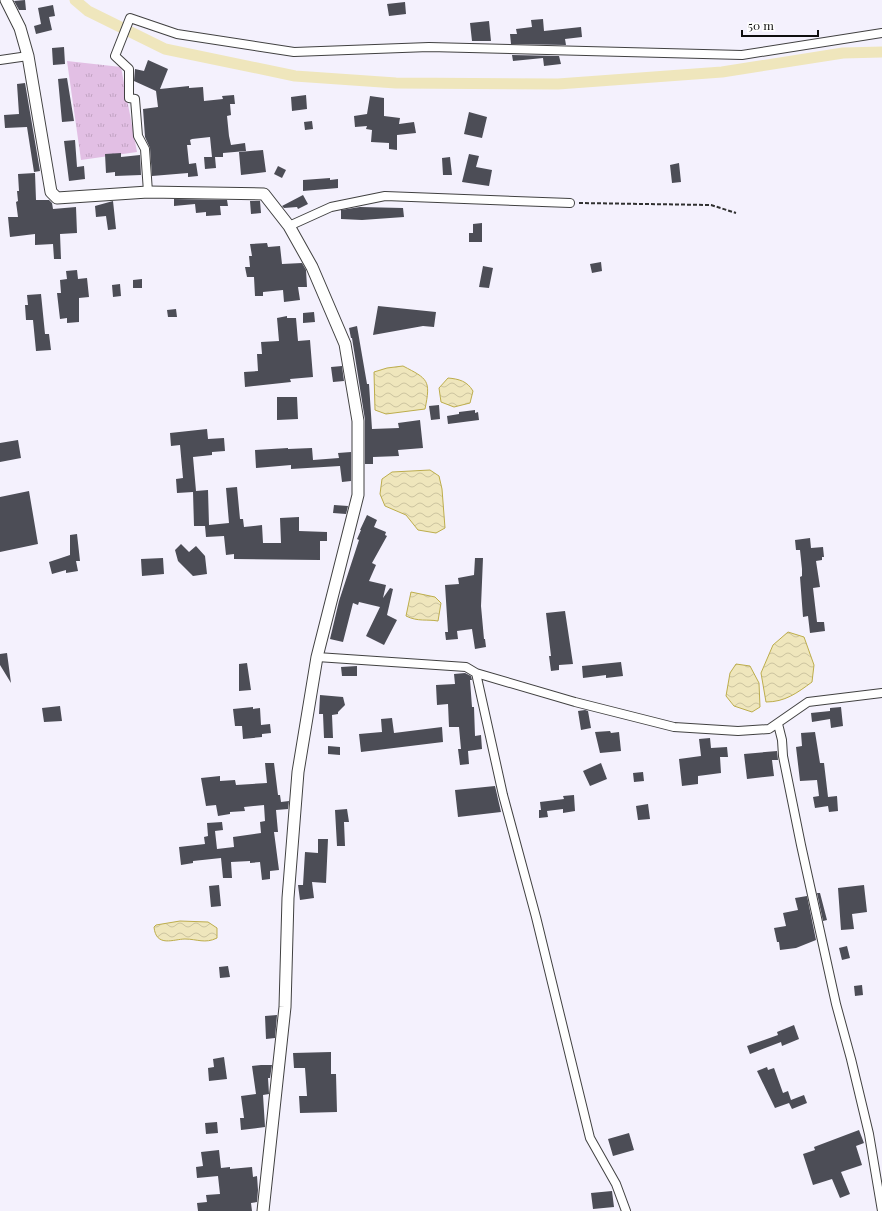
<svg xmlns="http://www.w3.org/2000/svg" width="882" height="1211" viewBox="0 0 882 1211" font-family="'Playfair Display',serif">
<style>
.grass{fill:url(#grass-tufts)}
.water{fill:url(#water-waves);stroke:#bdad4c}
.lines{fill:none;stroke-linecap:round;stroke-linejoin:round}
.canal{stroke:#efe6bc;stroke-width:11}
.building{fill:#4c4d56}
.minor-casing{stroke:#414141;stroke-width:10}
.tertiary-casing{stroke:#414141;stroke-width:13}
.path{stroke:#303030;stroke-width:2;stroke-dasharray:4 2;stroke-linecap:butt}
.minor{stroke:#fff;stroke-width:8}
.tertiary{stroke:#fff;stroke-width:11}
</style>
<defs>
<pattern id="grass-tufts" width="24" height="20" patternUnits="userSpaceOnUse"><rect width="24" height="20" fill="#e2bfe4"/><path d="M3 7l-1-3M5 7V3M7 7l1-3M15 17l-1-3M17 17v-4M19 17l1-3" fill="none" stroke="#c1a3c2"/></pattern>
<pattern id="water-waves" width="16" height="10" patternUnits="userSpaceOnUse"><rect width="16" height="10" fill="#efe6bc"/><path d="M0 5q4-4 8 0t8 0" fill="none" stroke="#ccc4a0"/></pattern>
</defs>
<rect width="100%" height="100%" fill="#f4f1fd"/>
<path class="grass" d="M67,61L121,67L137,152L81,160Z"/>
<path class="water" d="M403,366C428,379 431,380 425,409L386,414L375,410L374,372L387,368Z
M448,378C459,379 467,381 473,391L470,403L454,407L441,402L439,388Z
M430,470L439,476L442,489L445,528L436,533L418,530L406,515L385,506L380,494L382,479L392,472Z
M411,592L435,597L441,603L438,621C427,619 418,622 406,616Z
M788,632L804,637L814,665L812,682C797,693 785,702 766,702L761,673L773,645Z
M736,664L750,666L759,683L760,707L752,712L734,706L726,696L730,673Z
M180,921L208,922L217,928V938C205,944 197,939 185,939C174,939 156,948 154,927L156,925Z"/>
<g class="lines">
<path class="canal" d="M75,0L88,11L165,49L295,76L396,83L558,84L722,72L843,53L882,52"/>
</g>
<path class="building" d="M25,0L26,10H19L14,1Z
M405,2L406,14L389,16L387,4Z
M53,5L55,16L49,17L52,30L36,34L34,26L41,24L38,8Z
M543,19L544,31L581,27L582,37L565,39L566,45L511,44L510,34H517L516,29L532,27L531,20Z
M489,21L491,41H472L470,23Z
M64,47L65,64L53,65L52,48Z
M512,55L559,56L561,64L544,66L543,58L513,61Z
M148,60L168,69L160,89L189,86V88L203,87L204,101L223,99L222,96L234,95L235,104H230L231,115L227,116L229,136L231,145L245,143L246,151L223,153V157H215L216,168L205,169L204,157H212L210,137L192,139L190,140L191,145H187L189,164L196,163L198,176L188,177V173L152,176L150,148L145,137L143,109L158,107L156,91L134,81L135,69L144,71Z
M67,78L74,121L62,122L58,79Z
M25,83L40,171L34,172L27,127L5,128L4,115L19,114L17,84Z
M306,95L307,109L292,111L291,97Z
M370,96L384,98V116L400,118L399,124L414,122L416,133L397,135V150L389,149V143L371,142L372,130L366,129L367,126L355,127L354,116L367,114Z
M469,112L487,117L482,138L464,134Z
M312,121L313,129L305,130L304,122Z
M75,140L77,167L84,166L85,179L69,181L64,141Z
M263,150L266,172L241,175L239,152Z
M121,153V157L140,155L141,175L115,176V172L106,173L105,154Z
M469,154L479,156L476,167L492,170L489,186L462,182Z
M450,157L452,175H443L442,158Z
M679,163L681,182L672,183L670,165Z
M278,166L286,170L282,178L274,174Z
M35,173L36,200H49L52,203L53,209L76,207L77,233L60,234L61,259H54L53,244L35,245V234L10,237L8,217H18L16,202L18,201L17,191H19L18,174Z
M330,178V180L338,179V188L303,191V180Z
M303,195L308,204L298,209L297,207L284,208L282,206Z
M174,199L227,200L228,206H220L221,215L206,216V212L196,213L195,204L174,206Z
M113,201L116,229L108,230L106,216L96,217L95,206Z
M250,201H260L261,213L251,214Z
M360,207L403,208L404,217L362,220L341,219V210Z
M482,223V242H469V233H473V224Z
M267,243L268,247L280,246L282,264L302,263L306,270L307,287H298L300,300L284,302L283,290L263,292V296H255L254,277H247L245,267H250L249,256H252L250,244Z
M601,262L602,271L592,273L590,264Z
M483,266L493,268L489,288L479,287Z
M77,270L78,279L87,278L89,297L79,298V322L67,323V318L60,319L57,293H61L60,280L67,279L66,271Z
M142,279V288H133V280Z
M120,284L121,296L113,297L112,285Z
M41,294L45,334H49L51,350L36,351L33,320H26L25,305H28L27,295Z
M378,306L436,312L434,327L423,326L373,335Z
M176,309L177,317H168L167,310Z
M314,312L315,322L303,323V313Z
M287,316V318H296L298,341L310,340L313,377L290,379L291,382L245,387L244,372L258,371L257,354H262L261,342L279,341L277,318Z
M357,326L367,384H369L372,429L399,428L398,423L420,420L423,448L398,450L399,456L373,457V464H365V420L352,338H351L349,328Z
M342,366L344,381L333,382L331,367Z
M277,397H297L298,419L277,420Z
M439,405L440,419L431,420L429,406Z
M475,410V413L478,412L479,420L448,424L447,416L459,414V412Z
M207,429L208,439L224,438L225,451L212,452V455L193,457L196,491L208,490L209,525L229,523L226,488L237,487L240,519H243L244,527L262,525L263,543H281L280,518L299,517V531L327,532V541H320V560L234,559V554L226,555L224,536L206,537L205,526H194L193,492L177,493L176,479L183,478L180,445L171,446L170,433Z
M18,440L21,458L0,462V443Z
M288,448V449L312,448L313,460L339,458L338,453L351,452V481L342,482L340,466L291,469V465L256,468L255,450Z
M29,491L38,544L0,552V497Z
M334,505L348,506L346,514L333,513Z
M367,515L377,520L374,527L386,532L385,535L387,536L372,563L376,565L369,581L386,585L383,598L390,588L393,589L387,615L397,620L384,645L366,636L380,607L359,602L358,605L353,603L343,642L330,639L339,601L359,540L357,539L361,530H360Z
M77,534L80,561H76L78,571L66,573V570L52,574L49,562L70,555V535Z
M810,538L811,548L823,547L824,557H822V560L816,561L820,587L813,588L817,622H824L825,631L810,633L808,616L803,617L800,577L802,576V569L800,550H796L795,540Z
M181,544L189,552L196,546L205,556L207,574L193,576L178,561L175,550Z
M163,558L164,574L142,576L141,559Z
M475,558H483L481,606L484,639H485L486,647L475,649L472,629L457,631L458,639L446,640L445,632H448L445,585L459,584L458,578L474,575Z
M565,611L573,664L559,665V670L551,671L549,656H551L546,613Z
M7,653L11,683L0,665V654Z
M621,662L623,676L606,678V675L583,678L582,666Z
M247,663L251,690L239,691V664Z
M357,666V676H342L341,667Z
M465,673L471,676L472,680H470L472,707H474L475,736L481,735L482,749L468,751L469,764L460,765L458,749H461L459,727H449L448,704L437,705L436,685L455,684L454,674Z
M320,695L343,697L345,705L338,712V714L332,715L333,738H324L323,714H319Z
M60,706L62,721L44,722L42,708Z
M253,707V709L260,708L261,725L270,724L271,733L262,734V737L243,739L242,726H235L233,709Z
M841,707L843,726L831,728L830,719L812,722L811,713L830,711V708Z
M585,710L588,711L591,728L581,730L578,711Z
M392,718L394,733L442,727L443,742L361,752L359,734L382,732L381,719Z
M610,731L611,733L619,732L621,751L600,753L595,732Z
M815,732L820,763H824L828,797L837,796L838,811L829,812L828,806L815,808L813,797L819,796L817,780L800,781L796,747L802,746L801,733Z
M710,738L711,748L727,747L728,757H720L721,773L698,776V784L682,786L679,759L701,756L699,739Z
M328,746L340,747V755L328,754Z
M777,751L778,760H772L774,776L747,779L744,754Z
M265,763H274L278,795H280L281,802L289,801L288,809L276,810L278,832H274L279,870L270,871V879L262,880L260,862L250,863V861L231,862L232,878H223L221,858L193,861V863L181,865L179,847L205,844L204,837L208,836L207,823L222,822L223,830L215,831L217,849L234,847L233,837L261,833L260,822L265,821L264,805L244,807L245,811L230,812V814L218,816L216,805L206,806L201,778L220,776V781L235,780L236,785L267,783Z
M601,763L607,779L590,786L583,771Z
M643,772L644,781L634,782L633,773Z
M495,786L501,812L458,817L455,790Z
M574,795L575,811L563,813V809L547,811L548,817L539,818V810H541L540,802L564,799L563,796Z
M648,804L650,819L638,820L636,806Z
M347,809L349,822H344L345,846H337L335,810Z
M318,839H328L326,883L312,882L314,898L300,900L298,885H303L305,852L318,853Z
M219,885L221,906L211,907L209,886Z
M864,885L867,912L852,914L854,929L841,930L838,888Z
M817,893H820L827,920L823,921Z
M807,896L816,940L796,948L780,950L779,942H777L774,928L786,926L783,913L798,910L795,898Z
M847,946L850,958L842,960L839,948Z
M228,966L230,977L220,978L219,967Z
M862,985L863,995L855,996L854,986Z
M277,1015L275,1038L266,1039L265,1016Z
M794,1025L799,1039L782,1046L781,1042L750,1054L747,1046L778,1035L777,1032Z
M331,1052V1074H336L337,1112L300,1113L299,1096H307L305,1068H294L293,1053Z
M224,1057L227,1079L209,1081L208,1068L214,1067L213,1059Z
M261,1065H272L270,1078H268L269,1094L263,1095L265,1127L241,1130L240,1118H244L241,1096L256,1094L252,1066Z
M767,1067L768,1070L774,1068L783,1093L788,1091L791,1100L804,1095L807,1103L792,1109L789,1103L775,1108L757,1071Z
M217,1122L218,1133L206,1134L205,1123Z
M859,1130L864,1143L856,1146L862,1165L841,1172L850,1194L840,1198L832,1179L813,1185L803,1154L815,1150L814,1147Z
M629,1133L634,1150L613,1156L608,1139Z
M219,1150L221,1168L230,1167V1169L252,1167L253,1177L257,1176L258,1190L257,1202L251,1203L252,1211H198L197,1203L207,1202L206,1195L220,1194L218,1176L197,1178L196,1167L203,1166L201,1152Z
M612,1191L614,1207L593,1209L591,1193Z"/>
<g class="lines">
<defs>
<path id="minor" d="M0,60L28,56
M148,192L145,149L138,136L135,99L129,98V69L115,56L130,18L177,34L294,52L429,47L742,55L882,33
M289,226L331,207L385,196L570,203
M317,657L466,667L476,673L575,702L674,727L738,731L769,729L808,702L882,693
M476,673L503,795L536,917L590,1138L616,1184L626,1211
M778,724L782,740L783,756L801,845L836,1004L851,1059L869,1134L882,1211"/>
<path id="tertiary" d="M6,0L20,28L28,56L51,192L57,198L148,192L264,194L289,226L312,267L345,344L358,421V495L317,657L298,772L288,898L285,1007L263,1211"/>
</defs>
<use href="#minor" class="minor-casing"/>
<use href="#tertiary" class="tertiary-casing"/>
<path class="path" d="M579,203L711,205L736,213"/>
<use href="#minor" class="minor"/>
<use href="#tertiary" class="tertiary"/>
</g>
<path d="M742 30v6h76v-6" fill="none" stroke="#0e0e0e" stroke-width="2"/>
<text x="748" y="30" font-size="12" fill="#0e0e0e" stroke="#ffffff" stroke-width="3" paint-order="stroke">50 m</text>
</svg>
